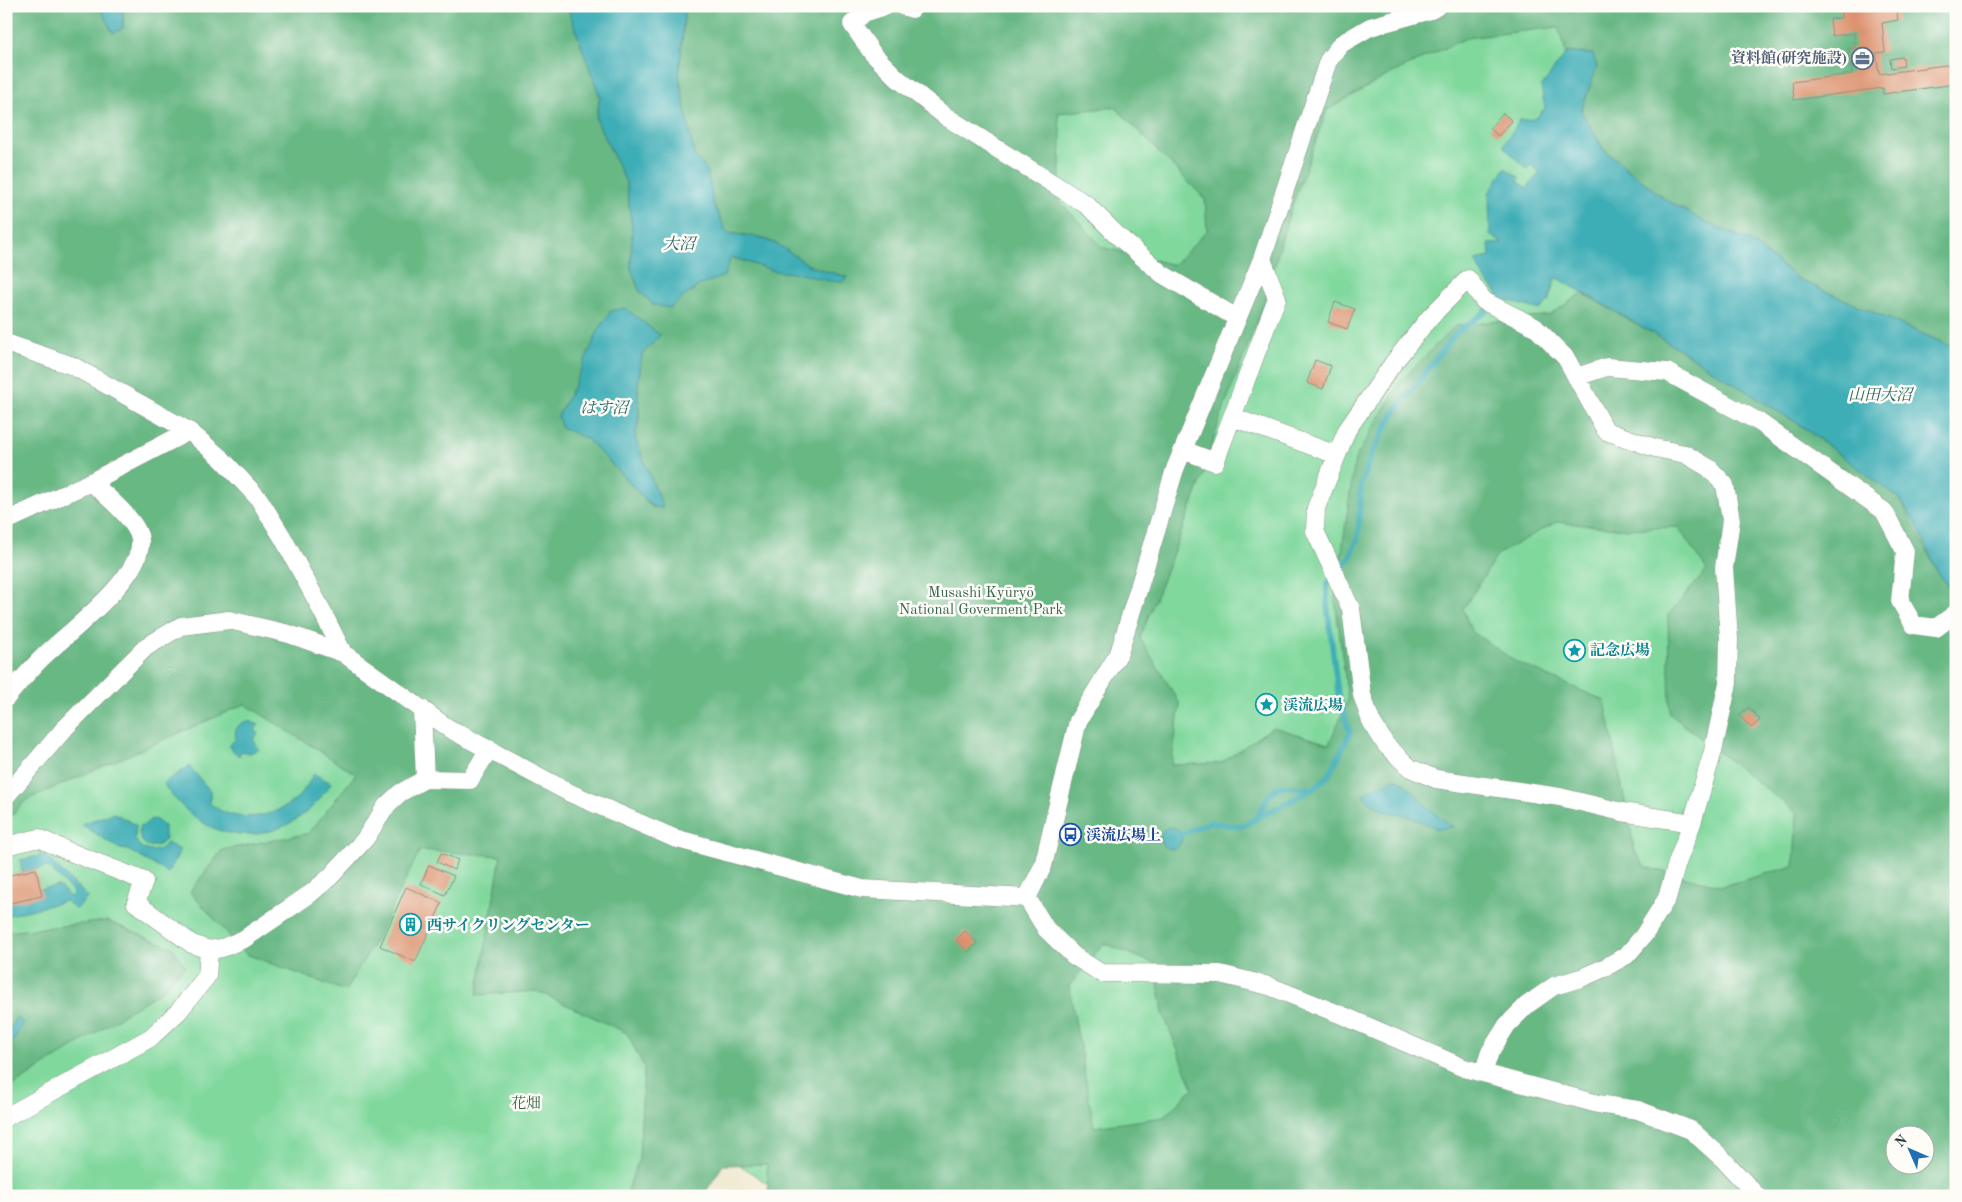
<svg xmlns="http://www.w3.org/2000/svg" width="1962" height="1202" viewBox="0 0 1962 1202" font-family="'Old Standard TT','Noto Serif JP',serif">
<style>
.green{fill:#80d89d;stroke:#508a68;fill-rule:evenodd}
.forest{fill:#68b884;stroke:#447a5c;fill-rule:evenodd}
.water{fill:#3cadb6;stroke:#2e7575}
.lines{fill:none;stroke-linecap:round;stroke-linejoin:round}
.stream{stroke:#3cadb6;stroke-width:5.5}
.building{fill:#dc906c}
.minor-casing{stroke:#879382;stroke-width:19}
.minor{stroke:#fff;stroke-width:18}
.labels{text-anchor:middle;stroke-width:5;stroke-linejoin:round;paint-order:stroke}
.service-label{font-size:15px;font-weight:bold;fill:#4e5e75;stroke:#fdfcf7;text-anchor:end}
.park-label{font-size:15px;fill:#37644e;stroke:#fdfcf7}
.culture-label{font-size:15px;font-weight:bold;fill:#0d838f;stroke:#fdfcf7;text-anchor:start}
.transit-label{font-size:15px;font-weight:bold;fill:#164399;stroke:#fdfcf7;text-anchor:start}
.water-label{font-size:16px;font-style:italic;fill:#296462;stroke:#fdfcf7}
</style>
<rect width="100%" height="100%" fill="#fdfcf7"/>
<filter id="ink" filterUnits="userSpaceOnUse"><feTurbulence type="fractalNoise" baseFrequency=".02" numOctaves="2"/><feDisplacementMap in="SourceGraphic" scale="10" xChannelSelector="R" yChannelSelector="G"/><feConvolveMatrix kernelMatrix="1 2 1 2 8 2 1 2 1" color-interpolation-filters="sRGB"/></filter>
<filter id="wash" filterUnits="userSpaceOnUse"><feTurbulence type="fractalNoise" baseFrequency=".0096" numOctaves="4" result="noise"/><feDisplacementMap in="SourceGraphic" scale="20" xChannelSelector="R" yChannelSelector="G"/><feGaussianBlur stdDeviation="1.12" result="paint"/><feColorMatrix in="noise" values="0 0 0 0 0 0 0 0 0 0 0 0 0 0 0 0 0 1.4 0 .05"/><feComposite in="paint" operator="in"/></filter>
<g filter="url(#wash)">
<rect width="100%" height="100%" fill="#efe9cf"/>
<path class="green" d="M6,6H1956V1196H785L720,1151L690,1196H6ZM1894,1134H1924V1164H1894Z"/>
<path class="forest" d="M6,6H99L113,33L123,28V6H567L600,97L596,119L626,182L632,226L631,268L639,290L653,305L692,292L698,286L724,276L730,257L775,271L846,277L810,266L779,245L760,237L727,233L713,203L707,170L694,155L679,77L685,6H1956V345H1948L1800,280L1748,240L1705,222L1665,199L1604,150L1581,111L1597,67L1593,54L1566,53L1558,27L1466,38L1390,74L1327,110L1288,217L1265,300L1219,421L1204,474L1140,638L1180,704L1171,765L1221,763L1273,727L1329,744L1348,700L1335,599L1355,459L1401,380L1455,326L1550,315L1582,293L1671,344L1800,425L1900,499L1939,575L1956,594V1196H768L767,1164L723,1165L703,1196H625L639,1159L644,1067L627,1033L537,991L477,995L501,856L420,850L379,934L345,991L246,954L190,892L222,850L309,833L356,774L245,704L26,800L6,822ZM1115,107L1205,199L1207,231L1174,265L1102,247L1059,200L1061,138L1058,113ZM642,355L638,384L639,418L635,438L663,508L652,507L587,439L558,416L574,386ZM1556,522L1626,529L1678,527L1707,570L1668,615L1670,714L1797,813L1794,866L1722,886L1645,867L1635,852L1605,701L1516,662L1471,631L1463,609L1498,554ZM1104,943L1155,964L1163,1013L1193,1088L1164,1117L1094,1127L1069,986ZM1894,1134H1924V1164H1894Z
M107,921L173,948L185,966L161,991L6,1090V932Z"/>
<path class="water" d="M99,6H123V28L113,33Z
M567,6H685L679,77L694,155L707,170L713,203L727,233L759,237L779,245L810,266L847,277L843,282L828,281L801,274L775,271L731,257L724,276L698,286L670,308L653,305L639,290L631,268L632,226L626,182L596,119L600,97Z
M1566,53L1593,54L1597,67L1581,111L1604,150L1665,199L1705,222L1748,240L1800,280L1948,345H1956V594L1939,575L1916,524L1900,499L1800,425L1671,344L1556,277L1548,302L1540,310L1502,299L1482,275L1475,260L1490,257L1489,244L1502,243L1490,235L1489,193L1505,168L1520,178L1518,181L1527,188L1540,172L1531,165L1527,169L1503,146L1520,120L1535,119L1545,108L1541,87Z
M625,308L660,335L642,355L638,384L639,418L635,438L663,508L653,507L587,439L561,427L558,416L574,386L598,331L611,311Z
M248,721L259,725L255,729L258,734L253,739L259,749L250,753L241,751L239,756L228,746L236,739C234,729 237,724 248,721Z
M189,766L211,792L209,803C214,806 220,811 226,813C249,822 280,814 298,797C305,790 309,782 314,774L331,783C325,791 320,800 312,807C282,836 235,845 199,820C186,811 175,800 166,788L164,783Z
M1397,779L1405,784L1433,812L1453,827L1438,829L1406,815L1384,811L1364,797V794L1373,788Z
M114,813L136,825L135,839C142,853 157,855 167,843L180,850L168,873L128,850L120,849L81,824Z
M151,819L156,820L164,826V836L166,839C153,854 135,844 140,825L143,826Z
M1160 838a11 11 0 1 1 22 0a11 11 0 1 1-22 0Z
M44,855L88,897L76,910L66,901L6,916V904L40,889L59,886L70,897L74,893L48,867L22,872L20,860Z
M16,1017L23,1023L10,1047L6,1049V1028L11,1027Z"/>
<g class="lines">
<path class="stream" d="M1343,566L1348,561L1358,538L1361,486L1371,455L1394,413L1456,333L1484,313L1499,296
M1258,817C1273,783 1277,784 1313,789
M1182,834L1210,822L1240,827L1313,789L1329,775L1350,733L1338,694L1327,605V585L1331,580"/>
</g>
<g id="blocks">
<path class="building" d="M926,6H943L940,12Z
M1840,6H1896L1898,20L1882,23L1885,52L1876,53L1879,74L1953,64L1956,84L1883,94V88L1794,100L1792,82L1852,74L1848,49L1855,48L1854,33L1832,36L1830,19L1841,18Z
M1903,57L1904,66L1891,68L1890,59Z
M1503,113L1512,121L1498,136L1490,128Z
M1335,302L1355,309L1347,329L1328,322Z
M1315,360L1331,366L1323,389L1307,383Z
M1749,707L1760,720L1751,728L1739,715Z
M441,853L458,860L454,870L437,862Z
M429,865L454,876L445,895L421,884Z
M36,869L42,896L6,904V876Z
M406,887L442,903L415,962L380,946Z
M965,931L977,943L968,952L956,940Z"/>
</g>
</g>
<g filter="url(#ink)">
<use href="#blocks" fill-opacity="0" stroke="#879382" stroke-width="1"/>
<g class="lines">
<defs>
<path id="minor" d="M886,6L864,13L852,24L873,54L897,78L945,116L1087,205L1119,237L1162,274L1237,318
M902,6L912,9
M6,343L73,366L189,431L222,459L259,499L283,538L318,603L343,653
M1576,377L1607,367L1667,372L1759,422L1884,511L1905,551L1900,601L1914,625L1936,628L1956,613
M1232,417L1337,455
M1183,450L1215,462L1277,298L1262,259
M6,521L91,482L189,431
M6,698C19,683 31,668 45,655C69,632 144,576 140,540C138,521 105,495 91,482
M422,709L425,779
M6,796L65,728L146,647L181,626L229,620L289,634L343,653L448,728L570,793L674,838L862,889L1027,898
M6,846L39,838C73,855 109,866 144,881L136,903L192,944L209,950L222,948L244,939L310,894L330,877L365,839L387,805L400,793L425,779L470,780L489,749
M1027,898L1043,866L1078,721L1119,653L1175,469L1262,259L1328,61L1341,44L1370,27L1431,10L1438,6
M1027,898L1046,929L1074,956L1101,973L1220,974L1269,986L1344,1016L1464,1068L1598,1104L1638,1110L1691,1130L1722,1158L1757,1196
M1483,1073L1490,1052L1507,1025L1527,1005L1554,986L1581,978L1604,968L1627,955L1644,935L1667,898L1677,863L1692,823L1713,751L1728,683L1729,639L1724,568L1731,520L1725,485L1709,468L1685,454L1655,448L1606,431L1566,358L1535,327L1484,301L1468,279L1430,317L1394,362L1347,430L1316,508L1315,531L1351,609L1362,695L1371,721L1386,745L1410,768L1436,779L1560,797L1622,812L1692,823
M6,1117L150,1038L178,1012L207,976L209,950"/>
</defs>
<use href="#minor" class="minor-casing"/>
<use href="#minor" class="minor"/>
</g>
</g>
<defs>
<symbol id="office-ring" viewBox="-11 -11 22 22"><circle r="9.5" fill="#fdfcf7" stroke="#5c6f8a" stroke-width="1.5"/><path d="M-6-3h4V-5.5h4V-3h4V5H-6ZM-1-4.5V-3h2v-1.5ZM-6 0V1H6V0Z" fill="#5c6f8a"/></symbol>
<symbol id="sight-ring" viewBox="-11 -11 22 22"><circle r="9.5" fill="#fdfcf7" stroke="#0f9aa8" stroke-width="1.5"/><path d="M0-6L1.8-2.2L6-1.7L2.9 1.2L3.7 5.4L0 3.3L-3.7 5.4L-2.9 1.2L-6-1.7L-1.8-2.2Z" fill="#0f9aa8"/></symbol>
<symbol id="bus-ring" viewBox="-11 -11 22 22"><circle r="9.5" fill="#fdfcf7" stroke="#1a4fb4" stroke-width="1.5"/><path d="M-5-6H5V4H4V6H2V4H-2V6H-4V4H-5ZM-3.5-4V0h7V-4ZM-3.5 1.2v1.5H-2V1.2ZM2 1.2v1.5H3.5V1.2Z" fill="#1a4fb4"/></symbol>
<symbol id="building-ring" viewBox="-11 -11 22 22"><circle r="9.5" fill="#fdfcf7" stroke="#0f9aa8" stroke-width="1.5"/><path d="M-4-6H4V6H1V3H-1V6H-4ZM-2.5-4.3h1.7v1.8h-1.7ZM.8-4.3h1.7v1.8H.8ZM-2.5-1h1.7V.8h-1.7ZM.8-1h1.7V.8H.8Z" fill="#0f9aa8"/></symbol>
</defs>
<g fill-rule="evenodd">
<use href="#office-ring" x="1850" y="46" width="25" height="25"/>
<use href="#sight-ring" x="1562" y="638" width="25" height="25"/>
<use href="#sight-ring" x="1254" y="692" width="25" height="25"/>
<use href="#bus-ring" x="1058" y="822" width="25" height="25"/>
<use href="#building-ring" x="398" y="912" width="25" height="25"/>
</g>
<g class="labels">
<g class="service-label">
<text x="1847" y="63">資料館(研究施設)</text>
</g>
<g class="park-label">
<text x="981" y="597">Musashi Kyūryō<tspan x="981" dy="17">National Goverment Park</tspan></text>
<text x="526" y="1108">花畑</text>
</g>
<g class="culture-label">
<text x="1590" y="655">記念広場</text>
<text x="1283" y="710">渓流広場</text>
<text x="427" y="930">西サイクリングセンター</text>
</g>
<g class="transit-label">
<text x="1086" y="840">渓流広場上</text>
</g>
<g class="water-label">
<text x="679" y="249">大沼</text>
<text x="1880" y="400">山田大沼</text>
<text x="604" y="413">はす沼</text>
</g>
</g>
<rect width="1962" height="1202" fill="none" stroke="#fdfcf7" stroke-width="25"/>
<g transform="translate(1910 1150) rotate(315)"><circle r="24" fill="#fdfcf7" stroke="#a4b0a9"/>
<path d="M0-4L9 19L0 12L-9 19Z" fill="#1f6fb2"/>
<text y="-8" font-size="14" font-weight="bold" text-anchor="middle" fill="#1f3d34">N</text>
</g>
</svg>
